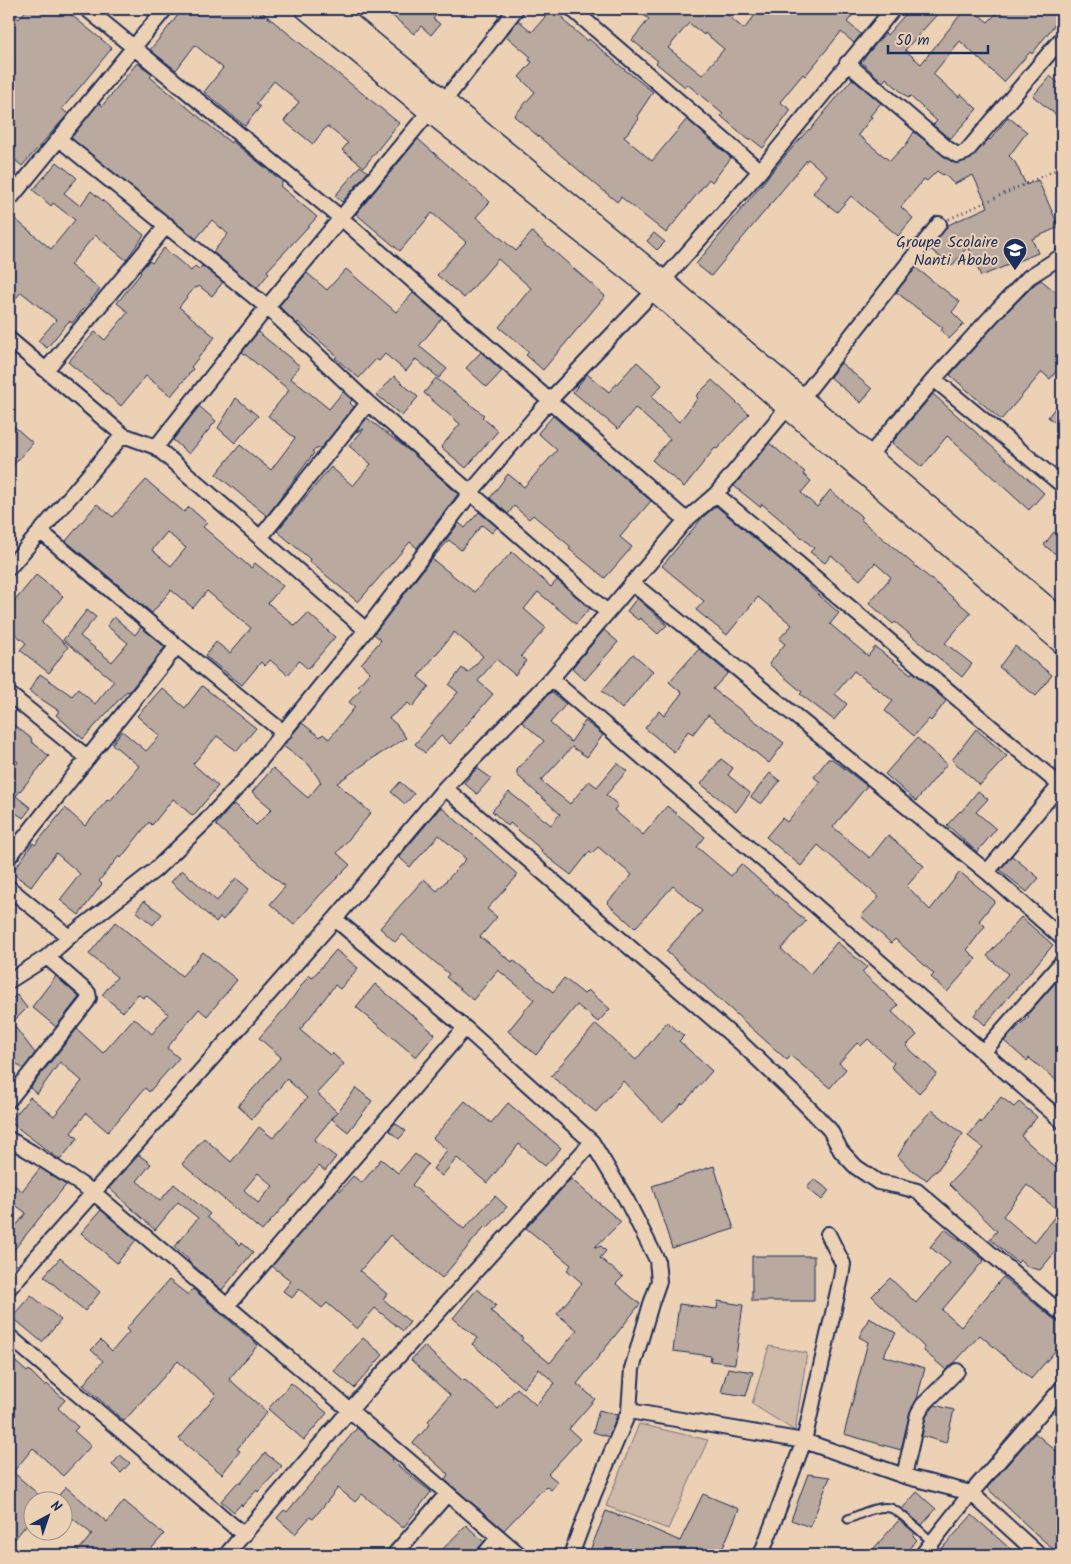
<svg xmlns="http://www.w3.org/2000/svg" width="1071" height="1564" viewBox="0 0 1071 1564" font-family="Kalam,sans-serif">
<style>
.green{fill:#cfb9a8;stroke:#757483}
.building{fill:#b9a99f;stroke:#1b2f5e;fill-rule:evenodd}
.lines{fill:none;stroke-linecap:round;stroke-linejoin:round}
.service-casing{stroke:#1b2f5e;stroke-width:11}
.minor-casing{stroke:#1b2f5e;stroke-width:18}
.secondary-casing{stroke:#1b2f5e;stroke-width:22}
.path{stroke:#1b2f5e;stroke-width:2.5;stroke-dasharray:1 4;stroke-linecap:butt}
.service{stroke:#edd1b4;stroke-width:7}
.minor{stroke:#edd1b4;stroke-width:14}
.secondary{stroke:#edd1b4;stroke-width:19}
.labels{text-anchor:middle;stroke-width:4;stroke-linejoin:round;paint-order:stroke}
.poi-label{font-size:16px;fill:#1b2f5e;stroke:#edd1b4;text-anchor:end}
</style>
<rect width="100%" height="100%" fill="#edd1b4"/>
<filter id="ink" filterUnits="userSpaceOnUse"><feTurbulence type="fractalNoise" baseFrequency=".02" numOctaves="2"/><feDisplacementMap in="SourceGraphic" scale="10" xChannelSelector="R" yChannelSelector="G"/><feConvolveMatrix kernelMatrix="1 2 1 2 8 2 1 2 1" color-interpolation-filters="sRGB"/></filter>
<g filter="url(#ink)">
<path class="green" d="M769,1346L807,1353L795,1431L752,1404Z
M639,1424L708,1440L668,1529L606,1506Z"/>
<path class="building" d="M27,9H64L112,48L62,109L68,114L22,166L9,155V72L15,64L9,59V11L19,19Z
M183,9H258L399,123L364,167L342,150L348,143L327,126L313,144L284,121L299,102L274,81L256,104L260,107L245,126L204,92L223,68L195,45L176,70L150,50Z
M384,9H441L433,19L440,24L431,35L421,26L414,34Z
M552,9L565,19L564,21L587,41L589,39L624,69L653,92L637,116L639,119L624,137L652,161L687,119L731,158L712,182L709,179L666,233L621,197L617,202L514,116L535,92L519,77L532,62L529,60L531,57L506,36L518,20L532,32Z
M635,9H720L744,29L760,9H858L847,22L861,34L854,43L841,32L805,76L803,74L780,102L791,110L763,148L750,138L749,140L721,116L723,114L687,84L685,87L656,63L658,61L632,40L649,19ZM689,23L704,35L705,33L724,49L702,75L668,48Z
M910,9H942L905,50L921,64L965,9H971L988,22L1001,9H1062V15L1032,54L1030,52L1004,82L960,41L933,74L959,97L961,94L977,109L950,139L933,125L937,121L910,96L908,98L886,78L883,82L861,62L885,33L887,35Z
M137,63L153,74L150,77L231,143L232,141L283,182L280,186L317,217L267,271L269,273L257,288L213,252L228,234L212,220L196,239L71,138L99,103L102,106Z
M1050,76L1062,86V120L1033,96Z
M852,79L881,103L870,116L872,117L858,135L890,161L903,147L904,148L914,132L953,162L959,163L969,160L989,139L990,140L1008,117L1027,132L1009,156L1015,162L1026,185L1038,180L1059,227L1032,239L1038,253L981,276L968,246L952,266L930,249L948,225L988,207L973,175L954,184L944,174L943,175L937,171L927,181L924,179L901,207L913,218L898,236L851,196L837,212L813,193L827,175L808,159L711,276L696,264L785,156L809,129L810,130Z
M418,139L490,202L476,217L516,251L532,232L605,296L543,370L526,355L529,352L499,327L531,288L498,259L464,298L437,275L466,242L432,213L400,251L356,214Z
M57,162L77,178L64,193L80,206L91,191L144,235L126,260L95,235L70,265L100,289L72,323L69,321L47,348L38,341L56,320L21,292L9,307V214L51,249L75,220L53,203L51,206L33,190Z
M360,166L368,172L342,202L335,196Z
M654,233L665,242L657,250L647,241Z
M164,248L191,271L195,266L199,269L202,266L223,282L212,296L199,286L197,288L195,287L179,307L215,337L191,367L193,369L171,396L146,376L121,406L68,362L95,332L105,340L128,312L117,303L141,273L140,271L149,261L152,263Z
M916,268L960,302L952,312L964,324L949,339L941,330L943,328L896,292Z
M346,269L396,312L413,293L442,318L419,346L447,369L439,378L416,359L406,371L385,354L379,361L376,359L359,378L335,358L337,356L298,322L297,324L279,306L307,273L327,290Z
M1041,280L1062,297V364L1050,379L1042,372L1001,420L950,375L1005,314L1035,284Z
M258,332L300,366L290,378L307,391L329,409L343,392L352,400L350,403L354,407L322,447L312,451L314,453L267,516L216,474L240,445L271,470L295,438L268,416L289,390L242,352Z
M481,352L502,371L487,387L466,368Z
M637,362L662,385L651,397L679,422L698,398L696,396L712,380L749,414L717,449L715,448L684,487L652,460L670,439L638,410L635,408L618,429L573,392L587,374L609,392Z
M841,363L872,389L861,403L830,377Z
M394,376L418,397L402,416L377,395Z
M436,378L484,415L482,417L498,431L466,468L441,447L460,424L424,393Z
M933,394L1044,493L1029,510L947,436L922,467L892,443Z
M236,398L258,416L235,443L218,428Z
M1062,399V428L1048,417Z
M199,406L216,421L189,454L173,440Z
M553,416L651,501L620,537L632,547L605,578L569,549L571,547L533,515L529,519L514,506L508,514L490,498L508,474L524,487L557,450L538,433Z
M367,418L412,453L458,494L417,548L410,542L358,602L309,561L310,559L277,531L331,467L353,486L371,464L349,446L364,429L356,432Z
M9,422L33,443L9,470Z
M769,443L805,472L803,474L811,481L801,493L817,507L830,490L862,517L860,519L971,613L945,643L972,664L962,677L895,622L893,624L869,603L891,577L875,563L860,580L831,555L825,563L810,552L814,548L762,504L760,507L734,486Z
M146,480L184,512L189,507L207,523L203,527L251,568L255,563L283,586L268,603L295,626L308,613L335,637L308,669L299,661L288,675L270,660L265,666L261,662L242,685L205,656L216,642L230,653L251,628L207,591L193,608L171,590L152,613L66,541L97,504L113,517ZM167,532L186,548L171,566L152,550Z
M716,506L810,585L809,586L839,613L830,624L868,656L875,647L911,674L913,672L946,701L931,721L929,719L914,736L885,711L893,701L854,671L835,694L847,704L834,720L800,694L802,692L769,664L785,644L779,639L792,625L758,597L727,635L696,610L704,601L662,566L703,517Z
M479,512L497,527L492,533L482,525L461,550L449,540L432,559L474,592L512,552L551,587L557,580L590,608L576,624L538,592L524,609L546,628L521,656L526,661L515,675L496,659L478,681L493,694L450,744L441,736L425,753L415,744L458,692L449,685L462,668L468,673L483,656L454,632L418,677L429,686L412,707L408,703L389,718L397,725L406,738L370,760L337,783L371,813L337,853L350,865L319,896L294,925L270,904L285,887L216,825L234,803L256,825L272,809L252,792L273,768L308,798L321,782L309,765L283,746L302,723L320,737L323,734L329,739L355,707L349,702L361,689L358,686L370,672L361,664L381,640L374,634L459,523L465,528Z
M1054,532L1062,539V559L1044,545Z
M36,575L63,596L42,622L68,647L49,673L20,650L26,643L9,629V606L13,601L14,602Z
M637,598L667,625L658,634L640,618L638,620L627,611Z
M87,610L96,617L80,636L112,662L128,643L107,626L114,617L135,635L141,627L165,647L129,692L127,691L83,739L56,715L59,711L29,691L40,674L72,696L78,689L95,704L114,681L63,640Z
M604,630L618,642L585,680L572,668Z
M1015,646L1052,675L1036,696L999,667Z
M699,649L728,673L713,689L784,743L769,763L708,715L693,734L688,731L674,752L645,728L659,711L664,716L682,693L669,682Z
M633,654L653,671L622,709L602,691Z
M202,686L256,728L237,751L217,736L193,764L218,786L193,816L173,799L152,825L149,822L121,858L119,856L99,881L102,884L79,915L60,900L80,874L56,853L31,887L12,873L33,843L35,845L65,808L85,826L108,799L110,801L139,766L112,744L122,731L146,751L160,736L137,716L162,688L185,708Z
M551,692L566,704L550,723L571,742L585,721L603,735L587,757L572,747L541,781L570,804L589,781L597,787L617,763L627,771L606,795L618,805L614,810L643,835L667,806L705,837L697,847L731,876L741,864L806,921L781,949L810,974L837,942L867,967L862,972L898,1005L892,1012L917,1035L906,1046L937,1074L919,1093L891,1067L894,1063L868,1039L861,1046L857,1043L839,1063L846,1069L830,1088L791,1056L787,1060L666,951L702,911L673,886L635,928L607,903L632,875L598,847L592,853L590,851L571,875L541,852L542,850L510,823L508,826L492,811L509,792L551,825L560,814L517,775V770L544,741L522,722Z
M9,721L32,739L31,741L49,756L16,796L31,808L23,818L9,808V774L18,762L9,755Z
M976,729L1007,756L980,785L952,760Z
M917,738L947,764L916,801L885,774Z
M721,759L733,768L728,775L750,793L736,812L701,784Z
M828,759H832L867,786L833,827L870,858L888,835L924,866L907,886L930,910L960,872L995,901L979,921L985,926L967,950L976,959L947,992L931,977L934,974L922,963L895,939L891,943L861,916L879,897L818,845L801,866L766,837L782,818L787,822L820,782L814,777Z
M477,768L491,778L477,794L464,783Z
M770,773L780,781L761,804L751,797Z
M400,782L414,794L405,804L391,792Z
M978,791L988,799L976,812L996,829L977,852L947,825L960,811L961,812Z
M441,807L518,875L487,909L497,917L480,937L512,962L513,960L553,992L564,978L584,994L588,990L610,1009L598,1022L577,1005L536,1055L508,1031L534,999L498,970L473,1000L446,977L449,974L402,934L395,942L380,928L424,879L437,891L466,859L439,835L410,867L399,857Z
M1012,856L1039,878L1027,892L1000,870Z
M182,870L217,901L236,878L249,889L223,920L220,917L216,922L171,882Z
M144,901L162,914L153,925L136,911Z
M1021,917L1053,945L985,1025L974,1015L1008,974L987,956Z
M115,922L182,976L203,952L237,980L207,1016L199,1009L167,1048L179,1058L149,1092L145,1088L108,1132L86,1113L71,1133L78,1138L60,1160L10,1122L30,1097L54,1116L82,1081L60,1062L37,1094L30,1088L77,1029L103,1053L134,1018L152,1034L168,1014L146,995L143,998L138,994L123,1012L102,995L117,977L89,954Z
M336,950L358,968L340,989L335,985L300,1030L330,1055L332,1053L344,1064L317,1093L337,1112L314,1140L336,1157L325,1171L319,1166L262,1231L182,1164L204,1138L231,1162L259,1127L273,1138L307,1098L287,1079L252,1119L238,1106L281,1057L259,1038L286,1007L309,975L312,978ZM258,1173L273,1186L258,1203L244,1190Z
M1062,975V1085L1029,1058L1027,1061L1004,1041L1029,1016L1027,1015Z
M56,976L79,997L56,1027L32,1007Z
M375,984L435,1034L416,1057L356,1007Z
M17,995L27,1008L12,1023L35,1053L23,1069L9,1057V1001Z
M667,1022L684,1036L679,1041L712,1071L683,1104L682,1103L662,1122L623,1081L596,1112L551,1076L596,1024L636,1060Z
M356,1088L372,1101L348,1132L332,1119Z
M1001,1097L1014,1107L1019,1102L1037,1117L1021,1136L1056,1168L1062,1160V1244L1040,1270L1028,1267L1020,1260L1018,1263L990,1239L997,1231L949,1184L983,1148L968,1136L980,1121L981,1123ZM1027,1185L1059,1211L1034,1243L1003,1216Z
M465,1101L491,1123L508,1103L561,1148L545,1166L519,1144L487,1183L457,1158L442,1176L433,1169L447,1150L433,1138Z
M932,1110L963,1134L936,1172L935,1171L927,1180L909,1168L898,1156L914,1129Z
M395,1123L406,1131L399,1139L389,1130Z
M415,1154L428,1164L412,1185L464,1229L495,1196L507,1207L487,1228L485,1226L442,1278L390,1235L360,1271L387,1294L383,1299L410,1322L403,1331L375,1308L357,1329L327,1303L322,1308L299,1289L292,1298L283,1291L291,1281L272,1266L338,1189L340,1191L353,1176L362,1183L381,1159L398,1173Z
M139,1155L151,1164L137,1181L160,1201L174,1184L210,1214L207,1217L240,1245L242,1243L253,1252L222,1290L188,1261L189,1260L174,1247L198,1218L178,1202L155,1230L109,1188Z
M714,1166L734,1229L672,1248L652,1186Z
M40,1168L66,1185L9,1256V1235L26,1213L9,1200V1181L22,1191Z
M571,1179L621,1222L595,1247L601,1246L606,1251L600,1258L623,1277L616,1284L640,1304L577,1384L595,1399L569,1429L580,1439L548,1474L558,1482L551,1490L546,1486L504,1530L445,1480L448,1474L413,1443L430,1424L428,1421L450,1395L411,1360L424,1346L463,1381L464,1379L498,1409L517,1388L536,1405L555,1383L539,1369L523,1388L472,1344L477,1338L453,1318L477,1289L496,1305L491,1311L523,1338L521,1340L550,1363L577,1330L557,1314L582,1283L567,1270L571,1265L526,1228Z
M814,1179L829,1190L822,1200L807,1188Z
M101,1210L136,1240L117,1263L81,1233Z
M945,1229L984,1260L942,1310L961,1327L1003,1277L1062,1326V1343L1031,1379L980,1335L955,1362L946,1370L924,1351V1347L872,1296L890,1278L916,1303L950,1263L930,1247Z
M752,1256H814V1301H752Z
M60,1258L100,1292L85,1311L44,1276Z
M169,1280L188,1295L193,1289L258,1345L229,1379L267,1412L237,1449L240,1451L222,1474L179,1439L216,1395L178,1361L124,1421L83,1385L103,1361L91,1350L101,1340L112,1351L129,1332L126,1329Z
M31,1295L61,1320L42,1342L12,1317Z
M718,1301L743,1305L735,1364L710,1361L711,1356L673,1351L679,1304L717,1309Z
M869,1318L896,1333L883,1356L925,1368L917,1399L910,1412L901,1450L844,1434L868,1342L859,1337Z
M363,1338L383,1355L354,1388L334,1371Z
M9,1356L27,1372L29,1370L45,1386L47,1384L65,1400L58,1408L78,1427L74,1431L91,1446L63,1476L33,1448L9,1477Z
M728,1368L753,1372L746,1396L721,1392Z
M291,1383L327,1413L304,1440L268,1409Z
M935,1405L954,1410L946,1443L922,1436L926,1417Z
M599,1410L617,1415L609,1437L593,1432Z
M357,1428L393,1458L391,1460L431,1492L403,1528L362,1494L355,1502L338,1488L313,1519L310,1517L295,1534L277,1518L284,1510L287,1512Z
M1035,1433L1062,1456V1555H1060L1035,1533L987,1488Z
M265,1453L282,1466L258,1492L257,1490L242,1506L241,1504L234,1512L221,1501L238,1482L240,1484Z
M120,1455L130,1463L121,1473L112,1465Z
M14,1473L47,1502H32V1518L9,1546V1479Z
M808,1474L830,1477L810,1527L791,1520Z
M66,1487L107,1522L124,1501L164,1534L146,1555H75L92,1534L62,1510V1502H53Z
M917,1492L936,1509L922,1525L902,1509Z
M703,1494L739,1509L720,1555H594L589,1553L606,1511L637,1522L680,1541Z
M972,1515L1017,1555H936Z
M899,1520L915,1533L913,1536L917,1540L903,1555H868Z
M466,1525L484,1542L472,1555H437Z"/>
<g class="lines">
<defs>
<path id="service" d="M848,1519C860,1515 876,1505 890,1508C899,1510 924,1535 932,1542"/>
<path id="minor" d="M87,9L341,218L686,520
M572,9L760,171
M847,63L948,149L957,155L966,152L1062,38
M444,101L516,9
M59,139L267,307L368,403L607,612
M9,200L165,9
M9,339L123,435L9,568
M46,370L167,225
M934,379L1062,485
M802,398L939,224
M123,435L156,447L366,630
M156,447L267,307L429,112
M863,463L934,379L999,308L1029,277L1062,256
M716,494L1062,787
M40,531L177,646
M260,538L368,403
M632,583L987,872L1062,938
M551,679L770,866L1062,1121
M9,694L88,758
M445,788L742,1044L803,1102L830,1130L841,1151L856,1167L878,1182L899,1186L917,1191L1062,1314
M9,857L177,646L284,733
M987,872L1060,785
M9,888L69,937
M335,919L465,1028L592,1142L626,1199L657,1260L659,1281L651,1304L632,1369L629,1411L593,1496L571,1555
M9,981L47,957L69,937L155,870L206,821L246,778L366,630L471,492L549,401L654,291L760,171L893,9
M984,1051L1062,962
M9,1100L86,1003L89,998L88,993L47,957
M9,1139L31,1152L93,1192L520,1555
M9,1288L335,919L445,788L551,679L686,520L716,494L787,408
M226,1307L465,1028
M9,1336L244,1535
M629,1411L804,1441L904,1476L971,1493L1039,1555
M904,1476L918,1414L923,1405L957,1371
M226,1555L349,1411L592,1142
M394,1555L447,1494
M484,1555L498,1538
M761,1555L804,1441L841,1278L843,1264L828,1234
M922,1555L971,1493L1062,1388"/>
<path id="secondary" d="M305,9L429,112L654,291L787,408L1062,644
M333,9L663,280L1062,619"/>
</defs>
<use href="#service" class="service-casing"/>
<use href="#minor" class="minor-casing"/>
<use href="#secondary" class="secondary-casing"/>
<path class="path" d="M949,219L1062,167"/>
<use href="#service" class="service"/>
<use href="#minor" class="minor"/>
<use href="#secondary" class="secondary"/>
</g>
</g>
<defs>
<symbol id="school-pin" viewBox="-11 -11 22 30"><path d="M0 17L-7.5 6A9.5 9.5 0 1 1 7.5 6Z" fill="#1b2f5e" stroke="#edd1b4"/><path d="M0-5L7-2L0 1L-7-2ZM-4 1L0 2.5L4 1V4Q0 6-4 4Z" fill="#fff"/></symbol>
</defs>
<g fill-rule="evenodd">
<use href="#school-pin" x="1001" y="236" width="28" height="38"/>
</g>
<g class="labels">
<g class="poi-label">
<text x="998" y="247">Groupe Scolaire<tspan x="998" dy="18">Nanti Abobo</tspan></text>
</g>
</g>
<rect width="1071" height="1564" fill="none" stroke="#edd1b4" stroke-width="30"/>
<rect x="15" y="15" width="1041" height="1534" fill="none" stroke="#1b2f5e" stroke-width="2" filter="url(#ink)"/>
<g transform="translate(48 1516) rotate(40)"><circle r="24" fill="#edd1b4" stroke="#999092"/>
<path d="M0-4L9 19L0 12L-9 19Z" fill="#1b2f5e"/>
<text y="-8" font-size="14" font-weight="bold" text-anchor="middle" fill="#1b2f5e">N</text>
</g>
<path d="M888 45v8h100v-8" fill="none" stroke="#1b2f5e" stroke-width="2.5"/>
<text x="896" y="45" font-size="15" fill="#1b2f5e" stroke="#edd1b4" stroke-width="4" paint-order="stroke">50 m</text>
</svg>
